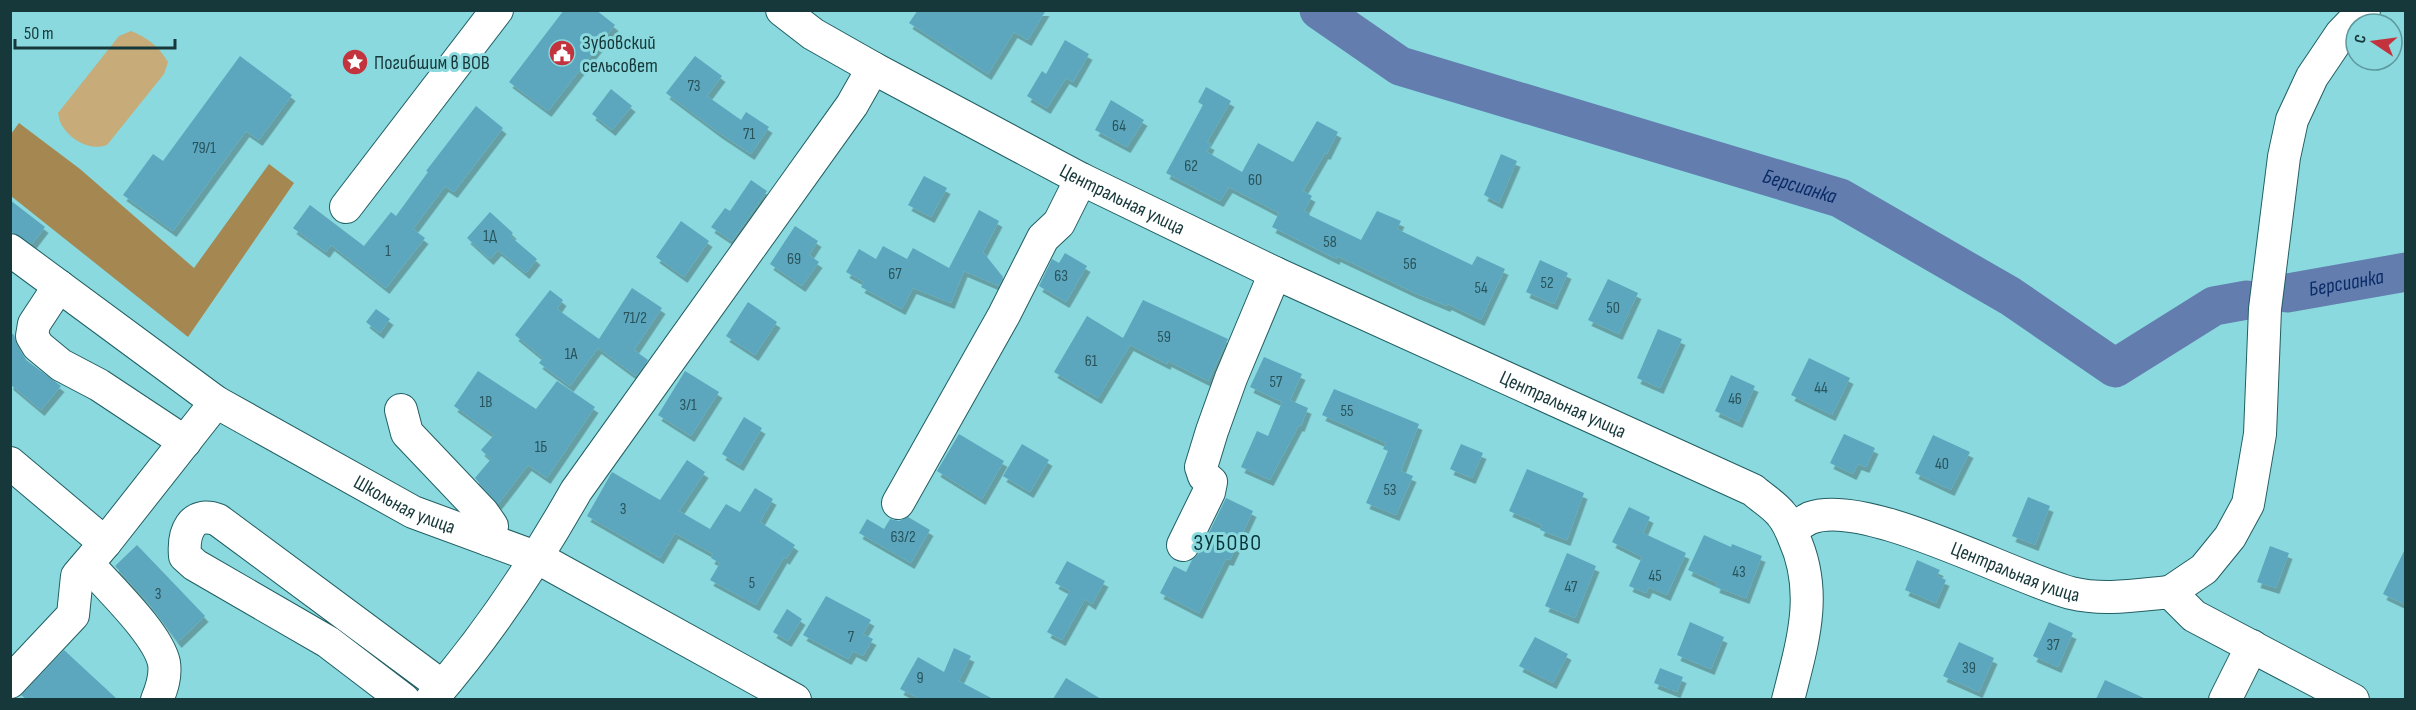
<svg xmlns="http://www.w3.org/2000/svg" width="2416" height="710" viewBox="0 0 2416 710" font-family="'Sofia Sans Condensed',sans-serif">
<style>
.green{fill:#c7ab79}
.forest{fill:#a58751}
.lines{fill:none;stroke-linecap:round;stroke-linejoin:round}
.river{stroke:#627dae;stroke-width:39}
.building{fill:#5ca6be;filter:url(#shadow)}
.minor-casing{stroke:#215f63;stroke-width:34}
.minor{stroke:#fff;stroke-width:32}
.labels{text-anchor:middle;stroke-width:6;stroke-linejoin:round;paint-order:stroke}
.number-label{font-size:16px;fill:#28545b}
.poi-label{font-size:20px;fill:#17383a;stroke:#8ad9de;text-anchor:start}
.street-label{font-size:20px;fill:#17383a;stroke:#8ad9de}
.water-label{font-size:21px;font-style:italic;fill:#0b2b66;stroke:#8ad9de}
.quarter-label{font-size:22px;letter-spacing:1.5px;fill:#063437;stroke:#8ad9de}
</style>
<defs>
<filter id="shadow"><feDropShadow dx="3.5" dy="6" stdDeviation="0" flood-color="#0004"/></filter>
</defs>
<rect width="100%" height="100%" fill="#8ad9de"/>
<path class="green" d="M131,31C147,37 160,48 168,62L164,74L107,145C91,151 72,141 63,127C60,124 59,117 58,113L119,36Z"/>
<path class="forest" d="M19,123L80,169L194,268L269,164L294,183L188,337L11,196V134Z"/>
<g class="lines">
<g class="river">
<path id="s1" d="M1319,10L1400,66L1840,198L2010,296L2115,368L2214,306L2247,300"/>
<path id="s2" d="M2287,293L2406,272"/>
</g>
</g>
<path class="building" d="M564,10H596L615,25L548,111L509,82Z
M918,10H1046L1028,40L1014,32L988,74L909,23Z
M1065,40L1089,54L1073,82L1066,78L1047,108L1027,96L1042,71L1046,74Z
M240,56L292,95L259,140L246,131L173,231L123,195L153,154L163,161Z
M695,56L722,76L707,96L741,120L746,112L769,127L751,154L718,132L666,93Z
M1206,87L1231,101L1207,142L1211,144L1207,152L1242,172L1258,143L1293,162L1317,121L1338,132L1327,154L1325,153L1303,191L1312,196L1304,211L1310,214L1309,215L1361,240L1377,211L1401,221L1397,229L1472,265L1477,256L1505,269L1481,320L1448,304L1447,306L1413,292L1337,256L1336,259L1272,227L1279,213L1229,187L1220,201L1166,173L1203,105L1198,102Z
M611,89L632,106L612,130L592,114Z
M1111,100L1144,120L1127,147L1095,130Z
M476,106L503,128L454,192L445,186L413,229L425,238L386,288L331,245L326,252L293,228L310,205L364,246L391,212L396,216L428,172L426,171Z
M1501,154L1517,161L1499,203L1484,195Z
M924,176L947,188L931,217L908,205Z
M751,180L767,191L732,241L711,227L725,208L730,211Z
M10,200L45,227L32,244L10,231Z
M979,210L999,221L983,252L1003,277L999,286L964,271L951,303L913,288L902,309L861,287L864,282L846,272L859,249L876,259L883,246L907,259L913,248L949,268Z
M490,212L513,233L510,236L537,259L526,273L498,250L490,259L467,238Z
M681,221L709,241L684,277L656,257Z
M795,226L818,241L809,255L819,262L802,286L770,264Z
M1065,253L1087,266L1066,302L1039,286L1052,259L1059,263Z
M1540,260L1568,273L1554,304L1526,292Z
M1608,279L1638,293L1619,334L1588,320Z
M632,288L662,308L634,350L648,360L636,376L598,348L570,386L539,363L543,358L515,335L550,290L563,300L557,309L599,339Z
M1143,300L1228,339L1208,381L1168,361L1167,364L1130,345L1098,398L1054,372L1087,316L1123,338Z
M748,302L777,322L755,355L726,336Z
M376,309L390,319L380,333L366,322Z
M1658,329L1682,339L1660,388L1637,378Z
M10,332L14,335L17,345L26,360L61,386L41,410L10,384Z
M1264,357L1302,374L1290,400L1308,408L1301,426L1299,425L1270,480L1241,467L1257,431L1268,436L1282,402L1250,387Z
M1809,358L1850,378L1832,415L1791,395Z
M478,371L536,409L557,381L595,407L547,478L528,465L498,504L475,478L491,459L481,450L494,435L454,406Z
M685,371L719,392L691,436L658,415Z
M1731,375L1755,386L1739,422L1715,411Z
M1334,389L1419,424L1401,471L1413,476L1396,515L1366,503L1388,451L1383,449L1386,443L1322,415Z
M744,417L762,428L740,465L722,454Z
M959,434L1004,461L982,499L937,471Z
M1844,434L1875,448L1866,467L1858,464L1853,474L1830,463Z
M1933,435L1970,452L1951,490L1915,473Z
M1022,444L1049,460L1030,492L1003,476Z
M1461,444L1483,453L1472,478L1450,469Z
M687,460L705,472L679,511L710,529L726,504L740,512L755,488L773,499L760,522L795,545L786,559L784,557L756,605L710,580L720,563L711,558L713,554L675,533L660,558L587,516L612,472L660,500Z
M1527,469L1584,493L1567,540L1540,530L1542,525L1509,511Z
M2028,497L2050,506L2035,545L2012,536Z
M1226,498L1253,511L1230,560L1226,559L1199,613L1160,593L1174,566L1186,572L1192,560L1199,553Z
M1629,507L1650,517L1643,533L1686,553L1667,595L1649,587L1646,593L1629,586L1642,557L1612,542Z
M908,517L930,530L911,563L859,533L867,519L884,529L890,519L899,521Z
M1704,535L1731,547L1732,544L1762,556L1746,598L1716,587L1717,583L1688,570Z
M137,545L205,616L178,642L146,600L115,566Z
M2270,546L2289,553L2276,588L2257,582Z
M2406,547V605L2383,594Z
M1567,553L1596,566L1575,618L1545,606Z
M1917,560L1940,570L1937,576L1946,580L1936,603L1905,590Z
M1067,561L1105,581L1092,604L1085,599L1062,640L1047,632L1070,591L1055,583Z
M826,596L871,620L863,634L873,639L863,656L853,651L848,659L803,635Z
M787,609L802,619L788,641L773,632Z
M1690,622L1724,637L1711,669L1677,655Z
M2049,622L2073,633L2058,667L2033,656Z
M1535,637L1568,654L1553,683L1519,666Z
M1959,642L1994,658L1979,692L1943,676Z
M954,648L971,656L959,681L993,699H920L900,689L918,657L944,672Z
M64,650L117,699H26L21,695Z
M1660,668L1683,677L1677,692L1654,683Z
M1066,678L1101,699H1053Z
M2105,680L2146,699H2096Z"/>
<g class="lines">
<defs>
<g id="minor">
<path id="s3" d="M782,10L813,34L873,68L1081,179L1275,273L1753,490C1762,498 1774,505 1781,514C1787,521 1791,530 1794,538C1819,593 1802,644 1788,700"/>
<path d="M346,207L497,10"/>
<path id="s4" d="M10,250L216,402L413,512L538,558L795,700"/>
<path d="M59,286L34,324L32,336L38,346L61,365L99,385L185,442"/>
<path d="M401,410L407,433L483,513L492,526L489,540"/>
<path d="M10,463L105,543L216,402"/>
<path d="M898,503L1004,315L1043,238L1059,223L1081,179"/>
<path id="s5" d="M1791,530C1797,526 1804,521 1810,518C1865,497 2011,577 2071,593C2104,601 2137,595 2170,592L2194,616L2353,700"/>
<path d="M1183,545L1209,492L1211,482L1204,476L1201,467L1212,431L1231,378L1275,273"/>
<path d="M88,564C109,588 158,634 164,663C166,676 162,688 157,700"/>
<path d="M2170,592L2204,569L2230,537L2248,504L2260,434L2265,309L2284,157L2292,120L2312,77L2341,34L2364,10"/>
<path d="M10,682L73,615L77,576L105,543"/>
<path d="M404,700L328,642L195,565L185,556C183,533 191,510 218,520L442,686"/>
<path d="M431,700C487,636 534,565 576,491L852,105L873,68"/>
<path d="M2225,700L2252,646"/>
</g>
</defs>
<use href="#minor" class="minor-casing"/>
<use href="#minor" class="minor"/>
</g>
<defs>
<symbol id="civic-disc" viewBox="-11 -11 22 22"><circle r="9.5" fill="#c3333e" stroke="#8ad9de"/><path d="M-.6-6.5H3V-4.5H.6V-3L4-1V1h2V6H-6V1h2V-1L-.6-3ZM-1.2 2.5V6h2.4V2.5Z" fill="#fff"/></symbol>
<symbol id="sight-disc" viewBox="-11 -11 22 22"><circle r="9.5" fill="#c3333e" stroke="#8ad9de"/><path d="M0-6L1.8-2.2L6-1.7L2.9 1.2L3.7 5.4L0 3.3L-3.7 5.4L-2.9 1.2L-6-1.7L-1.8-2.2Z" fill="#fff"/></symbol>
</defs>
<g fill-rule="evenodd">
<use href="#civic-disc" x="547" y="38" width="30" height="30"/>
<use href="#sight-disc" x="340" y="47" width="30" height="30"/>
</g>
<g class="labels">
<g class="number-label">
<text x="694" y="91">73</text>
<text x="1119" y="131">64</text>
<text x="749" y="139">71</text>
<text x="204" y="153">79/1</text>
<text x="1191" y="171">62</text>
<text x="1255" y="185">60</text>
<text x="490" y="241">1Д</text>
<text x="1330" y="247">58</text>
<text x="388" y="256">1</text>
<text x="794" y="264">69</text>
<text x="1410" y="269">56</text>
<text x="895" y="279">67</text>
<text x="1061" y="281">63</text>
<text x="1547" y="288">52</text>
<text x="1481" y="293">54</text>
<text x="1613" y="313">50</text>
<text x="635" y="323">71/2</text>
<text x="1164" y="342">59</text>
<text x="571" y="359">1А</text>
<text x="1091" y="366">61</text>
<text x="1276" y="387">57</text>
<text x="1821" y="393">44</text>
<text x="1735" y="404">46</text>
<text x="486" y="407">1В</text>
<text x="688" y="410">3/1</text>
<text x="1347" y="416">55</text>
<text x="541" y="452">1Б</text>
<text x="1942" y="469">40</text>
<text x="1390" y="495">53</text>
<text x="623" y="514">3</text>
<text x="903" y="542">63/2</text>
<text x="1739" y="577">43</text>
<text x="1655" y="581">45</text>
<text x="752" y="588">5</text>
<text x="1571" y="592">47</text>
<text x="158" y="599">3</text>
<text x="851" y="642">7</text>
<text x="2053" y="650">37</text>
<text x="1969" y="673">39</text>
<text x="920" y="683">9</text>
</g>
<g class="poi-label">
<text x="582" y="49">Зубовский<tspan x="582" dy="23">сельсовет</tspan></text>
<text x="374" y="69">Погибшим в ВОВ</text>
</g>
<g class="street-label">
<text dy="7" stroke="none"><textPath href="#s3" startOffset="390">Центральная улица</textPath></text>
<text dy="7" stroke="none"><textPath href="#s3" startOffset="876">Центральная улица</textPath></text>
<text dy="7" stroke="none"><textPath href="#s4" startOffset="471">Школьная улица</textPath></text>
<text dy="7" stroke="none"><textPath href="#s5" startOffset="238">Центральная улица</textPath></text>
</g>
<g class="water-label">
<text dy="7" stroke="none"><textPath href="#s1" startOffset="516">Берсианка</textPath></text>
<text dy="7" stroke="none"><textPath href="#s2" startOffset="60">Берсианка</textPath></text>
</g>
<g class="quarter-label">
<text x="1228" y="550">ЗУБОВО</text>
</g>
</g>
<rect width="2416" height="710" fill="none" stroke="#17383a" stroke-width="24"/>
<g transform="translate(2374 42) rotate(283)"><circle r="28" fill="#8ad9de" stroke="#5c999c" stroke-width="1.5"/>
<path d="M0-4.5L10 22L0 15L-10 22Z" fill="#c3333e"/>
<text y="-9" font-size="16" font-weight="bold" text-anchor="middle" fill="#17383a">С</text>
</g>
<path d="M15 39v9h160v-9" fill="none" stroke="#17383a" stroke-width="3"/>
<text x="24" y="39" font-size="18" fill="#17383a" stroke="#8ad9de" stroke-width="4.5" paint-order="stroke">50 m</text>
</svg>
